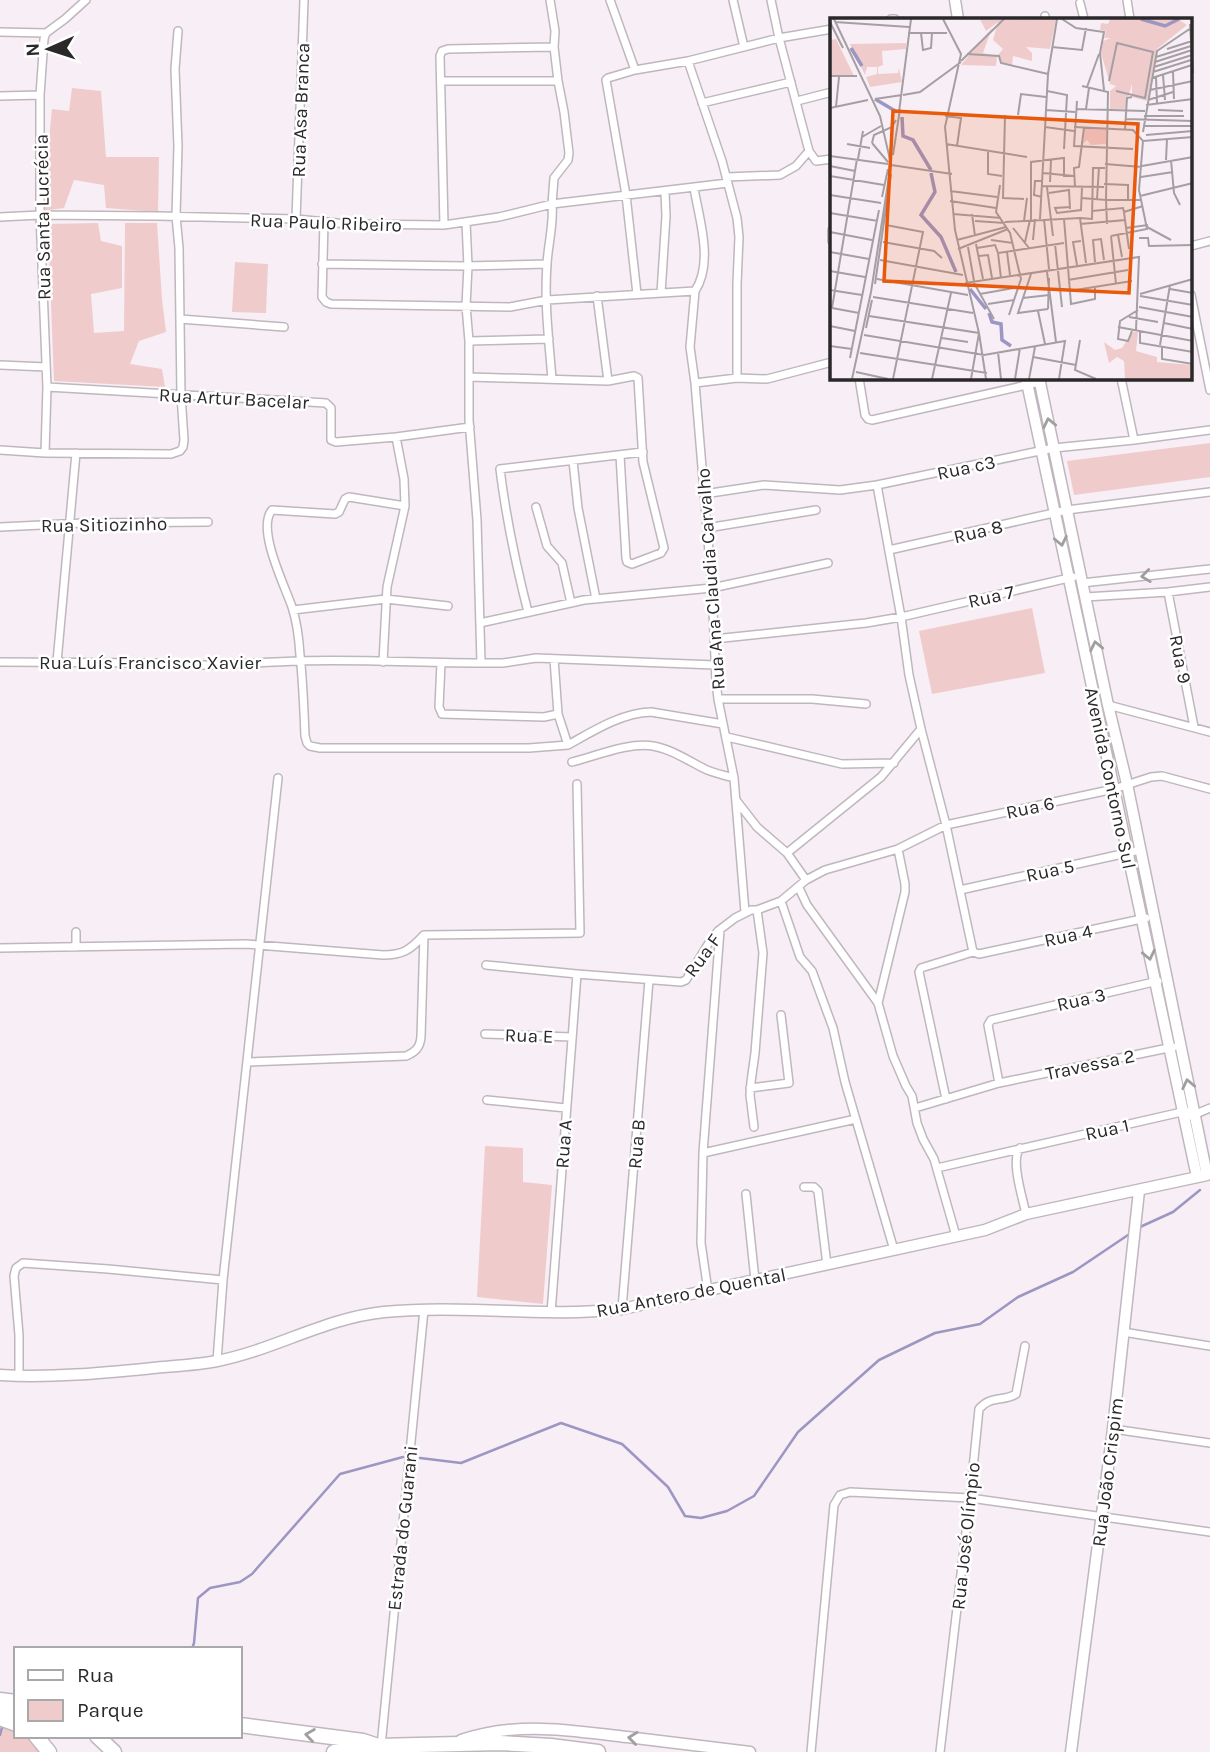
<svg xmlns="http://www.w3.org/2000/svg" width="1210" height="1752" viewBox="0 0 1210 1752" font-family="Karla,sans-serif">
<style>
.green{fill:#f0cbcc}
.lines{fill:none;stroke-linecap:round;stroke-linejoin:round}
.stream{stroke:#9c96c2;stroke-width:2.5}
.street-casing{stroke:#bfb7bd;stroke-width:10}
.secondary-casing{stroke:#bfb7bd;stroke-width:13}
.primary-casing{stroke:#bfb7bd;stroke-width:15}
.highway-casing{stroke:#bfb7bd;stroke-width:17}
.street{stroke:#fff;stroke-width:7}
.secondary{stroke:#fff;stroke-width:10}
.primary{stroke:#fff;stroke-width:12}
.highway{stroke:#fff;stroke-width:14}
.oneway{stroke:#a09e9f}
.labels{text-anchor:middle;stroke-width:5;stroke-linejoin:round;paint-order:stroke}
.street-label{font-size:19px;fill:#2b282a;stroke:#fff}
.inset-river{fill:none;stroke:#9c96c2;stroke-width:3.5}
.inset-road{fill:none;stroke:#a59fa4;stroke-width:2}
.view{fill:#e8590c;fill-opacity:0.15;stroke:#e8590c;stroke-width:3.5}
.inset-edge{fill:none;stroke:#2b282a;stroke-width:3.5}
</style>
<rect width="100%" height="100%" fill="#f7eff5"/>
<path class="green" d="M72,88L101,91L106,157H159L158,212L106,208L104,185L74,180L64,208L42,211L52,109L69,111Z
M98,223L101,241L122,246V288L91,294L94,333L124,331L125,223H157L162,299L166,332L139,341L130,364L162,369L165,387L54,381L48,224Z
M235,262L268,264L266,313L232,312Z
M1210,443V477L1074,495L1067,461Z
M1032,608L1045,673L932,694L919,631Z
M485,1146L523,1148V1182L552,1185L543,1304L477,1297Z
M0,1722L16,1727V1736H32L46,1752H0Z"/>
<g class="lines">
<path class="stream" d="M1140,1227L1173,1212L1200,1190
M420,1458L461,1463L561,1423L622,1444L668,1487L685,1516L701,1518L727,1511L754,1496L798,1432L879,1360L935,1333L980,1324L1018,1297L1073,1272L1128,1235
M192,1649L194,1643L198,1598L210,1588L240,1582L252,1574L340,1474L403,1457
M0,1735L3,1724"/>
<defs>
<path id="street" d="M550,0L555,31L554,47L558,81L564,112L569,153L568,160L554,178L552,204L728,183
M610,0L635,70L688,61L722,161L737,218L739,237L737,284V378
M733,0L744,47
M771,0L779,38L809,151L816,161L832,159
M1127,0L1130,19
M1080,3L1084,19
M1045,16V19
M891,19H895
M0,32L46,33
M688,61L779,38L832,29
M635,70L608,78L606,80L626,195L637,294
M442,81H558
M0,96L40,95
M797,101L832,92
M702,103L791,82
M726,177L780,175L796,166L809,151
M694,188C699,219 714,262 695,291
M0,217L40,215L158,216L296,219L347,224L444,225L499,217L552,204C554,224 548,244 547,264C544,302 549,341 552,379
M296,219L304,0
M324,222L322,297L326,302L331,304L510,307L547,300L695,291L690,347L695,383
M466,222L468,266L466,306L469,341V420L477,520L481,663
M444,225L440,56L442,51L448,49L554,47
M832,230V241
M1191,246L1210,241
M322,264L465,266L547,264
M661,293L666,216L665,192
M1191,295L1210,390
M597,296L608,381
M180,319L284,327
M469,341L549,339
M0,365L46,367
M469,377L608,381L634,376L638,378L643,462L664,548L661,553L632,564L627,562L626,558L620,455
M859,378L865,415L868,419L872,420L1040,382
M1121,378L1134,440
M47,387L326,403L331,408V440L336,442L396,437L470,427
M0,450L45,453L171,454L180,451L183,447L184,440L181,395L179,248L176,216L178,146L175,69L178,31
M45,453L47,387L40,215V95L44,39L46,33L65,19L86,0
M573,461L578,508L596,599
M877,485L901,617L909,675L921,729L946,825L973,952L979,954L1146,918
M704,494L764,485L840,490L877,485L1054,448L1134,440L1210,430
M405,506L349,497L345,499L339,512L335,514L272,510C256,529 285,586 292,607C297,622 299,639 300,655C303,682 304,709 305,736L307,743L310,746L320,748H529L568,745C593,731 621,713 651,712L723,724
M536,507L547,546L562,563L571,603
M0,527L84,523L208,522
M707,528L816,510
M889,550L1067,510L1210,492
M1082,583L1210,569
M1168,592L1194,727
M1085,597L1168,592L1210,587
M293,610L386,599L448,606
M528,612C516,565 506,518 500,469L643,452
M480,623L584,600L712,588L828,563
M714,639L866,623L901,617L1073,577
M0,662L156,663C204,668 251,662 300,661C368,659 435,664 503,663L536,658L715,665
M57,662L76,453
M383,662L387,587L405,506L404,479L396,437
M441,663L439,707L442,714L544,717L558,714L554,659
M718,699H812L866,704
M1108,705L1210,732
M558,714L568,745
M727,737L842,764L894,763
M572,762C596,756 629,742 653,746C671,749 687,760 703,768C712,773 724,775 734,778
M736,800L757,827L787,853L806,880
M787,853L881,777L921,729
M799,888L807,905L878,1003L893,1056L906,1086L912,1096L917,1123L923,1139L934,1159L956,1236
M960,890L1140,850
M781,901L800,957L812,971L833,1028L845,1082L894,1250
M745,912L734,778L718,699L716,681L712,588L695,383L737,378L767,379L832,362
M76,932V947
M0,948L246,944L383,955C403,955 410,950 424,935L580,933L577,784
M486,965L577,974L681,982L686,980L710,941L718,931L735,918L751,910H757L781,901L806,880L825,870L898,849L946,825L1114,789L1151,777L1162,776L1210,789
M878,1003L905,892V884L898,849
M485,1034L572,1037
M247,1062L406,1056C415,1052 420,1048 421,1037L424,935
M999,1083L988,1025L991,1020L1158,981
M750,1088L789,1083L781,1015
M946,1099L919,972L921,968L973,952
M487,1100L566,1108
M915,1108L999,1083L1173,1047
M1191,1116L1210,1108
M754,1127L750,1095L751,1082L755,1053L763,953L757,910
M1020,1148C1010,1160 1023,1199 1026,1214
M703,1153L856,1119
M937,1168L1186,1111
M804,1187H814L818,1191L827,1265
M746,1194L755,1280
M708,1291L701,1243L703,1153L720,930
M622,1309L649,980
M551,1313L577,974
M1123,1332L1210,1346
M217,1361L223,1280L278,778
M19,1376V1335L14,1276L16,1268L23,1263L108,1269L223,1280
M1113,1429L1210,1443
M381,1746L424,1310
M811,1752L834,1505L840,1495L850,1492L970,1498L1210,1532
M940,1752L970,1498L979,1409C991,1395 1003,1402 1016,1394L1025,1346"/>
<path id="secondary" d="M955,0L958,19
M1026,378L1197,1177
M0,1375C52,1378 102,1373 153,1368C174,1366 196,1365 217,1361C274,1350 325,1318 384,1312C463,1304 543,1318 622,1309L985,1230L1026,1214L1207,1175L1127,784L1108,705L1039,378
M461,1740C520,1721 567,1730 627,1737C668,1742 709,1747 750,1752
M1071,1752L1113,1429L1139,1191"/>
<path id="primary" d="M0,1712L16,1714"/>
<path id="highway" d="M0,1700L16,1702
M0,1718L16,1724
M240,1725L363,1741L375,1745
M36,1736L49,1752
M97,1736L114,1752
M334,1752L364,1750L377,1746L500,1743L551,1746L598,1752"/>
</defs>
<use href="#street" class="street-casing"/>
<use href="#secondary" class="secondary-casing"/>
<use href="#primary" class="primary-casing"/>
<use href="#highway" class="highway-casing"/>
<use href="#street" class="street"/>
<use href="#secondary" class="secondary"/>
<use href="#primary" class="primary"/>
<use href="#highway" class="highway"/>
</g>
<defs><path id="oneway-chevron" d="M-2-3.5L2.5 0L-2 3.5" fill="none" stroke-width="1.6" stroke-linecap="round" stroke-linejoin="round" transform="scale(1.75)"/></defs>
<g class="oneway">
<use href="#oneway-chevron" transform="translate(1049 423) rotate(-102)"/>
<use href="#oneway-chevron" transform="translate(1061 541) rotate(78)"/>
<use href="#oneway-chevron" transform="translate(1146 576) rotate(173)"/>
<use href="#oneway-chevron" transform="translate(1096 646) rotate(-102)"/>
<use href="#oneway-chevron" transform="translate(1149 955) rotate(78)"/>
<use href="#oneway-chevron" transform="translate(1188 1084) rotate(-102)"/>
<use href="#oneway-chevron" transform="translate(310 1735) rotate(-172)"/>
<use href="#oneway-chevron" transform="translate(633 1738) rotate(-173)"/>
</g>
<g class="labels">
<g class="street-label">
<text transform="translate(300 110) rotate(-88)" y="7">Rua Asa Branca</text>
<text transform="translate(42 217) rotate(-91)" y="7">Rua Santa Lucrécia</text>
<text transform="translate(326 222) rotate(2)" y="7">Rua Paulo Ribeiro</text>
<text transform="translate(234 398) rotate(3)" y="7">Rua Artur Bacelar</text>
<text transform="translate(966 467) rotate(-12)" y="7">Rua c3</text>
<text transform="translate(104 524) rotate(-1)" y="7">Rua Sitiozinho</text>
<text transform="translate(978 531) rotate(-13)" y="7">Rua 8</text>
<text transform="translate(710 579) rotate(-94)" y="7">Rua Ana Claudia Carvalho</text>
<text transform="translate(991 596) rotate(-13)" y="7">Rua 7</text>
<text transform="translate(1181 659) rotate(79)" y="7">Rua 9</text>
<text x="150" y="669">Rua Luís Francisco Xavier</text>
<text transform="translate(1111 778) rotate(78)" y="7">Avenida Contorno Sul</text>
<text transform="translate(1030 807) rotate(-12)" y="7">Rua 6</text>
<text transform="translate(1050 870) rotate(-12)" y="7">Rua 5</text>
<text transform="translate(1068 935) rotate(-12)" y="7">Rua 4</text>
<text transform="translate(702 955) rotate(-54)" y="7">Rua F</text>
<text transform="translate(1081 999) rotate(-13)" y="7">Rua 3</text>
<text transform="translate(529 1035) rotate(2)" y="7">Rua E</text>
<text transform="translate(1090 1064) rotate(-12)" y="7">Travessa 2</text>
<text transform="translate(1107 1129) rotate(-12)" y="7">Rua 1</text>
<text transform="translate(563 1144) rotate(-86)" y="7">Rua A</text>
<text transform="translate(636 1144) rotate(-85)" y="7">Rua B</text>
<text transform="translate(691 1292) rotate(-11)" y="7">Rua Antero de Quental</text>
<text transform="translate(1107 1472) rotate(-83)" y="7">Rua João Crispim</text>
<text transform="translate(402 1528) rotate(-84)" y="7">Estrada do Guarani</text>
<text transform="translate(965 1536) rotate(-84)" y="7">Rua José Olímpio</text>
</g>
</g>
<g transform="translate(830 18)">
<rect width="362" height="362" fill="#f7eff5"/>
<path d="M150,1L173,2L226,1L220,31L196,29L202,35V43L183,38L182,47L171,45L168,37L173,31L163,22L168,4L156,13ZM280,1H348L357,7L327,31L317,83L302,79V66L295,91H280V73L286,68L280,66L271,35L273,23L281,20H274L276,13L270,12L271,5L278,6ZM162,10L153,35L167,38L166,48L131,47ZM6,21L24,58H0V22ZM76,25V31L52,33L53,47L48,49V56L68,55L69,50L72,64L40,69L36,59L47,56V49H37L35,57L20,26ZM255,111H277L276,126L261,127L257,122L253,126ZM303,314H308L306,333L327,339V344L362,347V361H295L294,343L287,339L279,345L274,324L285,332L292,330Z" fill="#f0cbcc"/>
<path class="inset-river" d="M311,1L335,8L349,1M21,30L32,48M45,81L67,94M72,99L73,118L83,122L101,152M101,155L105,174L91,197L111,219L126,254M140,271L156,291M159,295L162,304L171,306L172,322L181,328"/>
<path class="inset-road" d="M4,1L50,98L61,146L41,274L22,361M113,1L131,36L115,109L125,212L149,315L141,361M232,1L246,10L274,14L270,35L274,72M0,4L13,30M5,4L79,9M360,6L363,55M78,15H117M91,15L93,32L101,30L102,15M222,29L252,32L256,10M337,31L362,23M137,36L169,38L171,45L218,56M326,39L361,28M131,43L174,1M325,44L362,32M324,49L362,37M323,54L361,42M343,54L344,81M333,57L335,82M0,58H27M326,59L327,86M322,60L362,47M279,63L287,25L323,34L315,80L286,73M257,69L269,36M320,72L363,63M217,73L237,77L234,131M73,77L90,74L131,44M45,81L72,77M318,82L343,74M247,83L244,128L303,131M316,87L363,81M6,89L9,59M0,90L38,82M247,91L315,93M256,91L259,70M216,92L245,94M328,92L353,93M69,94L81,1M175,97L173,180L194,181M188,97L191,76L216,79M115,98L131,100L127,128M314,98H354M295,101L363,103M314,108H363M215,109L244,113M244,109L303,112L313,123L363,119M295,111L297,80L302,79M313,114L327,33L361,10M316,117L363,113M32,119L51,108M42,125L44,117L62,109L66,102M42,125L58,144M17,126L40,130M116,126L197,139M158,133V156L172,158M63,137L70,91M0,138L58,146M28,141L33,113M336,142L337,121M341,142L344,175L350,187M275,146L312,149M61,147L122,156M0,148L25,153M312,148L363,139M213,155L244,158M0,158L54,167M311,159L343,154M220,164L221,142M274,166L298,167V183M170,167L166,194L180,215L191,261L179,297M212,168L274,169M217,169L223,218M245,169L244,150L249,149L254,110M120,173L167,179M219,175L239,172L240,191M0,177L51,185M310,178L363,165M52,179L58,151M212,179L204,177L205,163H212M251,180L276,182L278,74L252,68M267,181L269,149M120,183L166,190M240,189L225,190L227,195L251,192L252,169M262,193L293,190L294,194M0,195L48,203M123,196L171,200M142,196L145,218M250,200L262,201L263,150H275M210,201L218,56L227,1M214,201L219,251M234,201L241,286L265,281V270M201,202V144L234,140V159M295,202L299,231M145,203L175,205M194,203L197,180M175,204L250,200L256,245M250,206L295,202L294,194L313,188M277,206L276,182H311M56,207L93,214L63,361M317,209L341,222M183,210L199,230M296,210L318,207M0,214L42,222M288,217L292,239M281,218L317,211L309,172L313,123M281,218L286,266M309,220H318L319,228L363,227M127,222L176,209M161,222L183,225M203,222L205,201M53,224L104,233L112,240M195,224L200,202M146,226L153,261M225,226L232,289M138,229L144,263M147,230L165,227L168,235M128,231L178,211M0,234L39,241M177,234L180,257M149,238L158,237L162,260M50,242L133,257M265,244L263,222L271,221L274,242M247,247L243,224L251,223M0,253L35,259M217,254L226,324M201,256L188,295L218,291M171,260L168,235L234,225M47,261L138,277M238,262L298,252M143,263L164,301M135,265L309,239L306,312M45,266L61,156M340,271L363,275M0,272L32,277M239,273L302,263M150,276L189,269M310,276L363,261M310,278L363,287M43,279L143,295M193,280L219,277M158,286L184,282M309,289L363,299M2,290L27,141M2,290L29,295M218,291L219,260M208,293L215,326M39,298L149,315L156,361M299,299L328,304M334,305L363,311M0,308L25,313M288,309L363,323M36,310L42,282M302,313L298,323L288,321L290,303L308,292M310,313V325L363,334M34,317L154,337L235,323L229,361M112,320L138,324M250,322L245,352L266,361M330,327L340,267M0,328L22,331M332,329V341L363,346M168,334L171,361M30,335L157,355M203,339L246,347M20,340L49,192M26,354L58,361M102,361L121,275M185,361L190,330M199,361L205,329"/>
<path class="view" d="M63,93L308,106L299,275L54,263Z"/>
<rect width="362" height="362" class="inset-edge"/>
</g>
<rect x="14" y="1647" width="228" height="91" fill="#ffffff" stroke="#aaa9aa" stroke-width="2"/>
<rect x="28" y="1670" width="35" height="10" fill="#ffffff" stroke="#aaa9aa" stroke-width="2"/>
<text x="77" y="1682" font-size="21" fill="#2b282a">Rua</text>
<rect x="28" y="1700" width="35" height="21" fill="#f0cbcc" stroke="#aaa9aa" stroke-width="2"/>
<text x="77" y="1717" font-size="21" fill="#2b282a">Parque</text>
<g transform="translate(49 49) rotate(267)" stroke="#ffffff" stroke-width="5" paint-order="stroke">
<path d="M0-5L12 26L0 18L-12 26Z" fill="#2b282a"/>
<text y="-10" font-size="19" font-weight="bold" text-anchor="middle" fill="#2b282a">N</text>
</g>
</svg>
